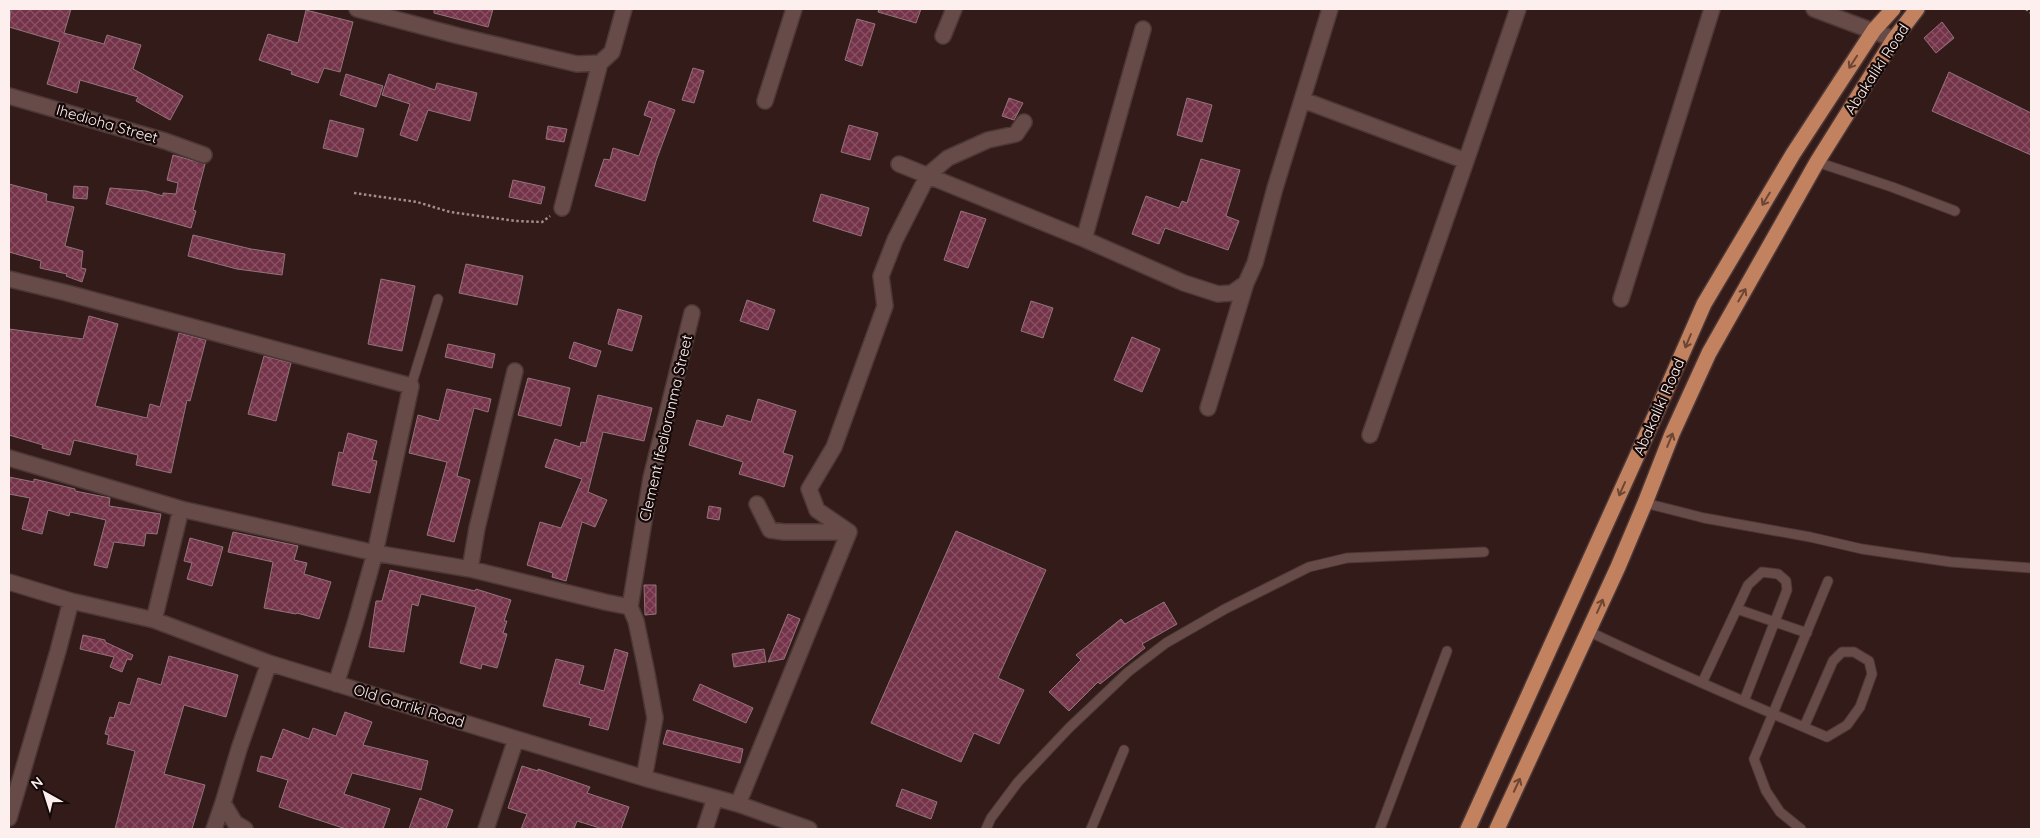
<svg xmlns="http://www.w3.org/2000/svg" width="2040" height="838" viewBox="0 0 2040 838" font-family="Quicksand,sans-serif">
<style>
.building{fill:url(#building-cross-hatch);stroke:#92747c}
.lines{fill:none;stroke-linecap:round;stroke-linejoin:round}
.service-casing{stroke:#4c3837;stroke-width:11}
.minor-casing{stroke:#4c3837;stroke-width:18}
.trunk-casing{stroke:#4c3837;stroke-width:18}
.path{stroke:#a18f8d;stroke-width:2.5;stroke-dasharray:2.5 2.5;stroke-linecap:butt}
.service{stroke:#674b48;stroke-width:9}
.minor{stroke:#674b48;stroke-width:15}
.trunk{stroke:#c3825f;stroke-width:15}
.oneway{stroke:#6c4634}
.labels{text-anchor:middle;stroke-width:4.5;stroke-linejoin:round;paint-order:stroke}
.street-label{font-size:15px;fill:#fdefed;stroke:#140908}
</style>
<defs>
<pattern id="building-cross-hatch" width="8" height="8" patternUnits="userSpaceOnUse" patternTransform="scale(1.25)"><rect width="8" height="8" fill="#743349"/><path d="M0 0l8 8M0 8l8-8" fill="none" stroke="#895164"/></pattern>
</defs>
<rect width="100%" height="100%" fill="#331b19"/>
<path class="building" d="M11,9H71L64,33L104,44L107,35L141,45L133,69L183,96L170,120L136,101L138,97L80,80L77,93L47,84L60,42L9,27Z
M434,9H493L488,27L434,13Z
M879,9H921L916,23L878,12Z
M306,10L353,22L340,72L324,68L318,83L291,74L292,71L259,60L268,34L298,43Z
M857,19L875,24L862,66L845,60Z
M1942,22L1954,38L1936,53L1924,38Z
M693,68L704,71L694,103L682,100Z
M1949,72L2031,113V155L1932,111Z
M346,74L383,86L376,107L340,95Z
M389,74L435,90L437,83L477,93L470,121L428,110L417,141L400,135L410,104L382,95Z
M1009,98L1023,103L1014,120L1002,116Z
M1187,98L1212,105L1202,142L1177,135Z
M649,101L675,110L656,161L645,201L595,186L604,159L610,160L613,148L639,156L652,118L644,115Z
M330,120L364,129L357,157L323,148Z
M849,125L878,133L870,160L841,152Z
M548,126L567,129L564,142L546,139Z
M173,155L205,164L193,210L196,211L191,228L106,204L110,188L146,191L163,196V193L176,194L178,183L167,180Z
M1201,159L1240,170L1226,216L1239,221L1228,250L1165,228L1159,244L1132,234L1146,196L1179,208L1182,201L1187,203Z
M513,180L545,187L541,204L509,197Z
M9,184L47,194L46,201L74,207L65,246L83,251L81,268L86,269L82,282L66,276L67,274L40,268L41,261L9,252Z
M74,186L88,187L87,199L73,198Z
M821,194L869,208L861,236L813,221Z
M961,211L986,219L968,268L944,260Z
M193,235L251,249L285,254L282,275L237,269L188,256Z
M466,264L523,276L517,305L459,293Z
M381,279L415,286L402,351L368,344Z
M747,300L775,310L768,330L740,321Z
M1031,301L1053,308L1043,338L1021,331Z
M618,309L642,316L632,351L608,344Z
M89,316L118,324L95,406L147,418L150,404L160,407L179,333L206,340L190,401L187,400L171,473L136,465L138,455L74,440L70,455L42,448L43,445L9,435V329L83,339Z
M1132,337L1160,349L1142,392L1114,380Z
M574,342L601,351L596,367L569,358Z
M448,344L495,354L492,368L445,357Z
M264,356L291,363L276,421L248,414Z
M528,378L570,388L561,426L518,415Z
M447,389L491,399L488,412L474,408L457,476L470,480L454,542L427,535L447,462L409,453L418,415L439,421Z
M598,395L652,408L644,441L603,432L588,492L607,500L595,527L582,522L566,581L552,577L553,573L527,565L540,522L561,528L582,479L545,467L555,439L580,447L581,442L586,443Z
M758,399L796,411L783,453L793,456L784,487L739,474L743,462L689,445L697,420L723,427L727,415L751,422Z
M348,433L377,441L372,460L377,461L370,493L332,485L339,452L343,453Z
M9,477L34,482V479L75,489V491L110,498L109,506L161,514L157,534L146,533L144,546L114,542L107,568L94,565L106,520L70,512L69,516L48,510L42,534L22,529L30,498L9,494Z
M709,506L721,508L719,520L707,518Z
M956,531L1046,570L998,678L1024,690L999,744L974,733L961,762L871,723Z
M233,532L298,546L294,560L307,563L304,574L331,582L319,619L297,613L296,614L264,608L273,562L228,552Z
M190,538L223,547L212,586L187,579L192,563L184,561Z
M390,570L475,591L476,589L511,600L504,621H507L503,633L507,634L497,668L482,664L481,669L460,663L476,607L421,594L418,606L412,604L404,652L369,647L376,601H382Z
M644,585H656V614L645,615Z
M1164,602L1177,624L1142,644L1145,648L1100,684L1098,682L1069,711L1049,692L1081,660L1076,655L1121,619L1125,624Z
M788,614L800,619L784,659L768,662Z
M83,635L105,640V642L133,655L131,660L127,659L122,672L110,667L114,657L80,649Z
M615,649L628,653L608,730L589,725L591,718L543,706L556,659L584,666L579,684L604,691Z
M764,649L766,662L734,667L732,654Z
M169,656L238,675L226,717L184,705L164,774L205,785L192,829H115L135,751L107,744L109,735L105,734L110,717L114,718L119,702L130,705L138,678L161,685Z
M700,684L753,708L746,723L693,700Z
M345,712L372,722L363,745L428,761L421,790L352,773L344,794L390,809L383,829H346L279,807L288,780L257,771L261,756L272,759L283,729L309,739L313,728L336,736Z
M667,730L743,749L740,763L663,744Z
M522,766L538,771V769L590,787L587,793L629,807L621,829H603L577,821L574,829H521L527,814L508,808Z
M902,789L937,802L931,819L896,806Z
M420,798L453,810L446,829H409Z"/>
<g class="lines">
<defs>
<path id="service" d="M1817,162L1892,187L1955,211
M411,386L438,299
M1645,503L1704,518L1810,537L1862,549L1951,562L2031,568
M1737,609L1807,633
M1588,631C1667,669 1747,703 1827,737L1847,725L1860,707L1872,674L1869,661L1854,652H1842L1833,661L1804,727
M1702,683L1748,585L1762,572L1778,574L1786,581L1787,590L1744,701
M986,829L991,818L1018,782L1069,728L1128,672L1166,643L1225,609L1309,567L1347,558L1484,552
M1091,829L1124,750
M1380,829L1447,651
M1801,829L1780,812L1766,791L1754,759L1828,581"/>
<path id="minor" d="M357,9L459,36L577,64L600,63L612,52L624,9
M1814,9L1894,39
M943,36L954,9
M9,96L165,141L204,155
M1303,100L1466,161
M765,101L794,9
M899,164L1084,239L1184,283L1218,294L1232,293L1246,283L1255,263L1275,188L1330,9
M562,208L600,63
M1084,239L1143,29
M9,279L67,293L411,386L375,553L355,624L336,684
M1621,299L1712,9
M1208,408L1246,283
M1370,435L1466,161L1518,9
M9,458L181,509L375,553L470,569L605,602L630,607
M757,504L770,530L784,532H849L817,510L809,489L834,447L885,306L881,276L895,240L928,175L948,158L988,140L1016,134L1024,122
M470,569L477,528L515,371
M9,582L71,601L154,620L269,663L644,778L738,804L809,829
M154,620L181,509
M644,778L655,718L646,669L636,621L630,607L651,478L692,313
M738,804L849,532
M9,818L58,651L71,601
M214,829L223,803
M245,829L235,823L223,803L239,749L269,663
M486,829L516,739
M705,829L715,798"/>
<path id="trunk" d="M1468,829L1654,418L1704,304L1793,154L1874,30L1893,9
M1497,829L1618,567L1645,503L1672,434L1709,353L1817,162L1894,39L1917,9"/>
</defs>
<use href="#service" class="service-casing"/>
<use href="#minor" class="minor-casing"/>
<use href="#trunk" class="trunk-casing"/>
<path class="path" d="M2026,9L2031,13
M354,193L417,202L450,212L516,221L542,222L550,216"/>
<use href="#service" class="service"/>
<use href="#minor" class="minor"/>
<use href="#trunk" class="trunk"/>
</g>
<defs><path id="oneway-shaft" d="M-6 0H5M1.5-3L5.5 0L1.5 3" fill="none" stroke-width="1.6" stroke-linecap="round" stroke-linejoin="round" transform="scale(1.25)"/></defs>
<g class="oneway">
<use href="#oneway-shaft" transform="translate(1853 62) rotate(123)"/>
<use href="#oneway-shaft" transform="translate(1766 199) rotate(121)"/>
<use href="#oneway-shaft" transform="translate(1742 295) rotate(-60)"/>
<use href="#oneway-shaft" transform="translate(1688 341) rotate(113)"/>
<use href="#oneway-shaft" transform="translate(1670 440) rotate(-68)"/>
<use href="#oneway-shaft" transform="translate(1622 489) rotate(114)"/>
<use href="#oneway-shaft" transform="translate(1600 606) rotate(-66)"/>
<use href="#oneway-shaft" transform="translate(1517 785) rotate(-65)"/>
</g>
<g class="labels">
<g class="street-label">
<text transform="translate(1877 69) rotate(-57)" y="5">Abakaliki Road</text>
<text transform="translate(107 124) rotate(16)" y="5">Ihedioha Street</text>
<text transform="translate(1659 407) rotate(-66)" y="5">Abakaliki Road</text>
<text transform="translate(666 428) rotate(-77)" y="5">Clement Ifedioranma Street</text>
<text transform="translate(409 706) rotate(17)" y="5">Old Garriki Road</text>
</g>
</g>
<rect width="2040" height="838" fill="none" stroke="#fdefed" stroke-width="20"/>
<g transform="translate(45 793) rotate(321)" stroke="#140908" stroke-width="4" paint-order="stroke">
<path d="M0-4L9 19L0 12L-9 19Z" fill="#fdefed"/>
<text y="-8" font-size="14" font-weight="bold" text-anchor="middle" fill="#fdefed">N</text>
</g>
</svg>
